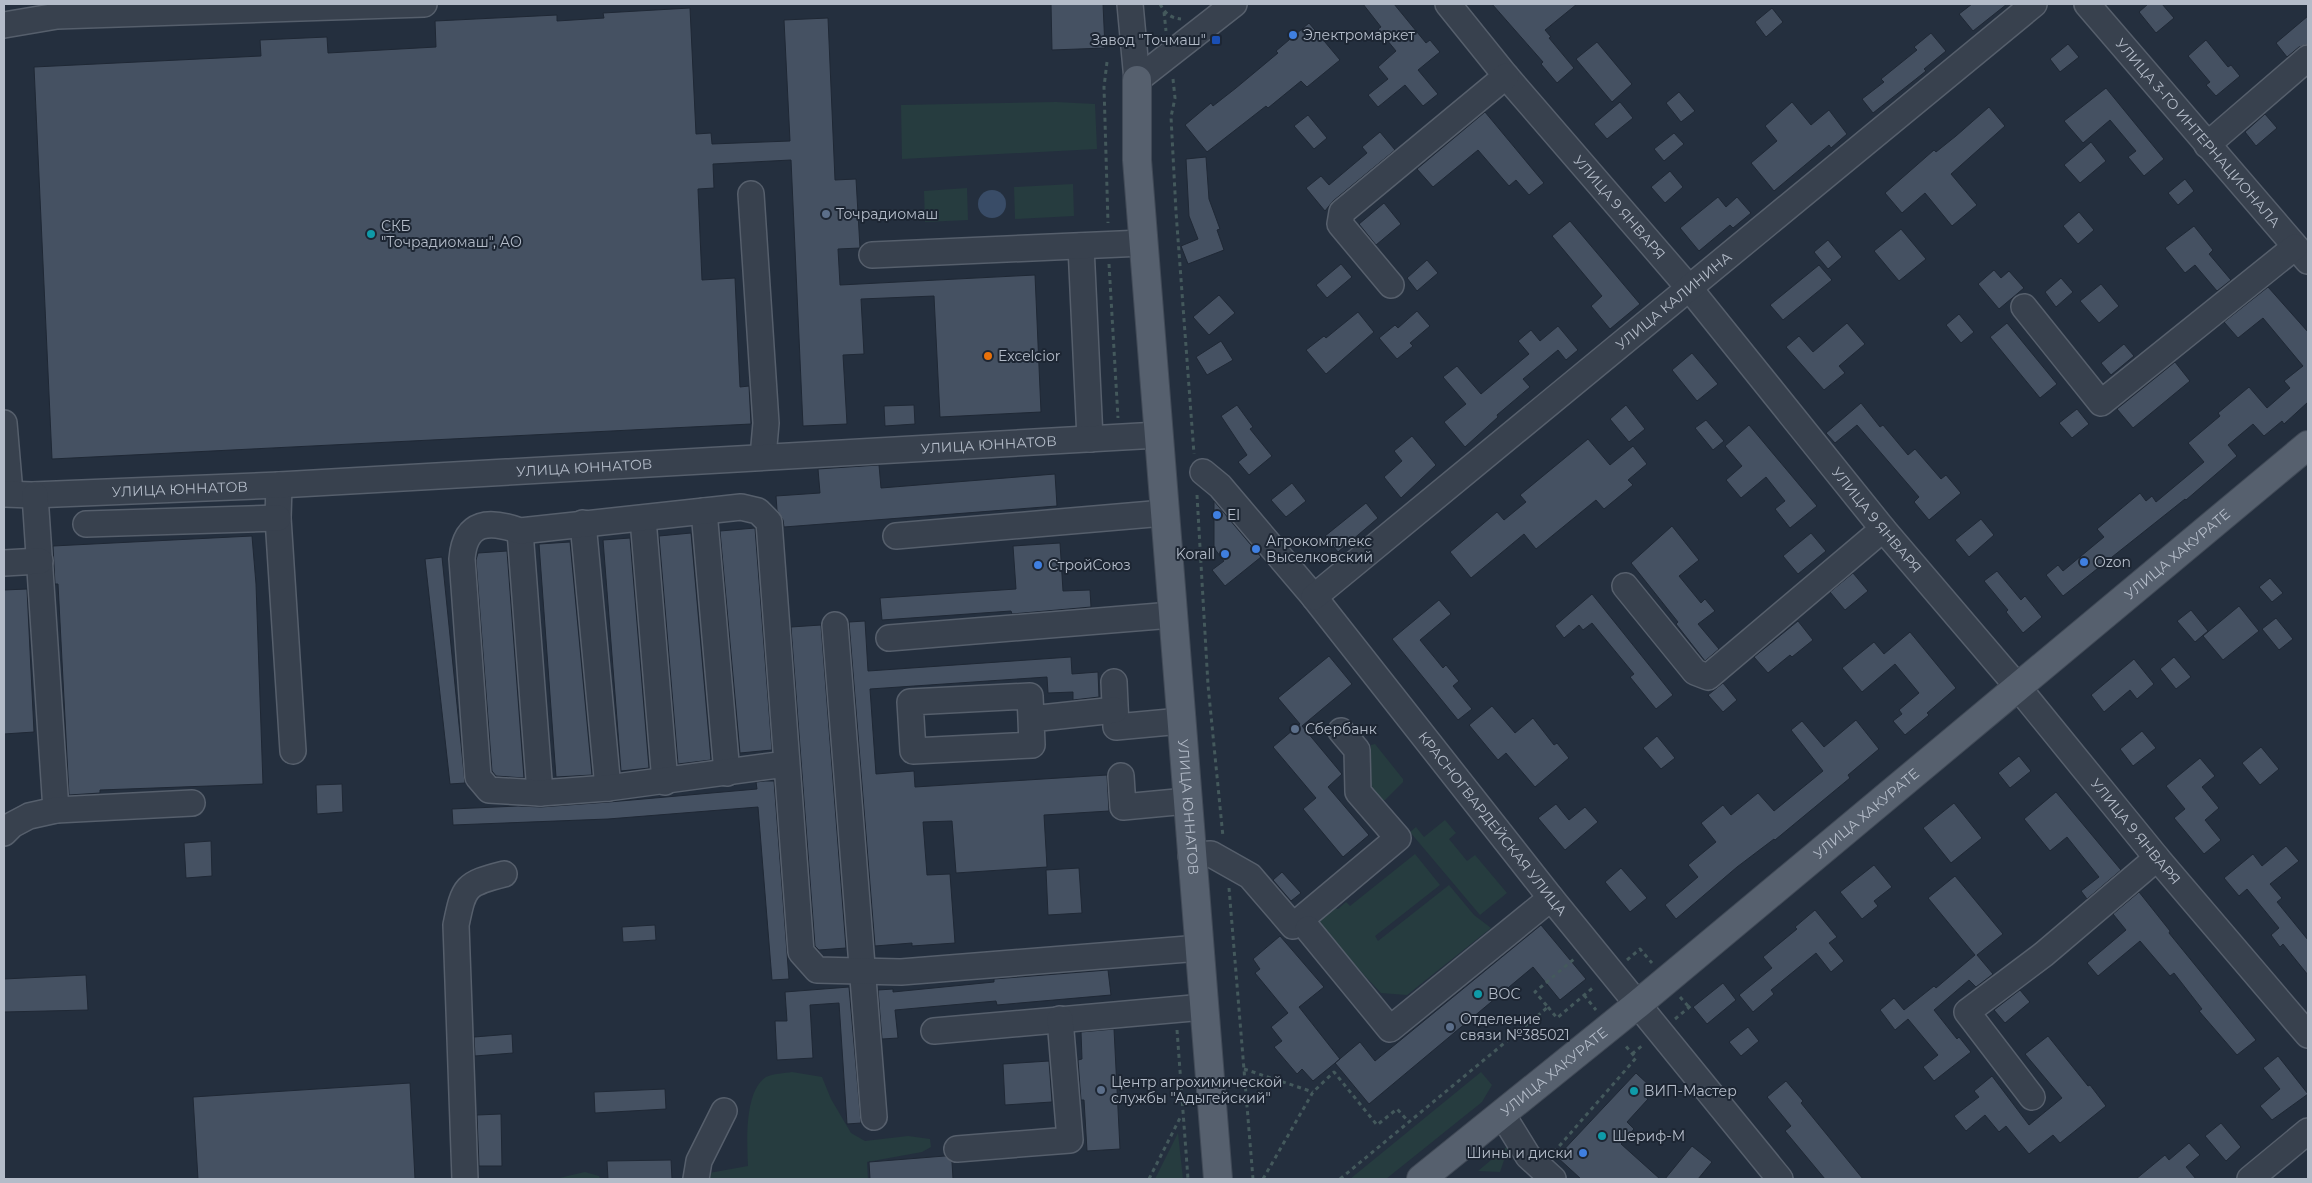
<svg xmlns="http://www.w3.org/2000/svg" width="2312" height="1183" viewBox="0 0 2312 1183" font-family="Montserrat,sans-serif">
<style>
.green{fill:#263c3f}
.water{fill:#394c67}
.building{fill:#455162;stroke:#1f2835}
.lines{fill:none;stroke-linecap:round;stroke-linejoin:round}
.minor-casing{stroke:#565f6c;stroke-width:28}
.major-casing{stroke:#414a57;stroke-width:30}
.path{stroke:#44595c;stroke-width:3;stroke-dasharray:4 4;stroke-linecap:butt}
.minor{stroke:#38414e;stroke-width:25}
.major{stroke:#56606e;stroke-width:28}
.shop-dot{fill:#3f7fe0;stroke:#1d2633;stroke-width:2}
.transit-dot{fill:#1a4fb4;stroke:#1d2633;stroke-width:2}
.service-dot{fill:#5c6f8a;stroke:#1d2633;stroke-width:2}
.culture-dot{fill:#0f9aa8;stroke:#1d2633;stroke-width:2}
.food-dot{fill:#e8710a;stroke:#1d2633;stroke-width:2}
.labels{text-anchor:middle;stroke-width:4;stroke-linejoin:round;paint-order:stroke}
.poi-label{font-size:14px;fill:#b4bcc9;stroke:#1d2633;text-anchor:start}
.street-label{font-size:14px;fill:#b4bcc9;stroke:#1d2633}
</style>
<rect width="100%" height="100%" fill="#242f3e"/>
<path class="green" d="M1056,102L1095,104L1097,149L902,159L901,105Z
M1073,184L1074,216L1015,219L1014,187Z
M967,188L968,220L925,222L924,191Z
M1375,744L1403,779V782L1385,800L1379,802L1370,791L1371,745Z
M1445,820L1456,833L1449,839L1467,861L1475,855L1507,893L1480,915L1410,832L1416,827L1424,837Z
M1415,854L1440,885L1375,936L1378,941L1449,885L1474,915L1491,928L1407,995L1381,993L1316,924L1323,904L1338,909L1346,902L1350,906Z
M792,1072L822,1077L831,1099L851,1133L865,1141L908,1136L930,1139L931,1147L922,1152L867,1162L868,1179H707L709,1173L748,1166C747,1143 744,1091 766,1077C772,1074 785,1073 792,1072Z
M1481,1072L1492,1085L1482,1102L1386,1179H1350Z
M1178,1133L1183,1179H1155Z
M1509,1145L1500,1172L1478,1171Z
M585,1172L599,1176L600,1179H533H555Z"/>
<path class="water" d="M978 204a14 14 0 1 1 28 0a14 14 0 1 1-28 0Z"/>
<path class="building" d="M1051,4H1103L1105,48L1052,50Z
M1363,4H1394L1426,43L1430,40L1440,52L1418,70L1438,94L1423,106L1405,85L1378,107L1368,95L1388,79L1378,67L1396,51L1378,29L1381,27Z
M1492,4H1577L1545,30L1551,37L1549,38L1574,68L1557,83L1541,64L1543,62Z
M1972,4H2007L1973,31L1959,14Z
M2148,4H2162L2174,18L2156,33L2139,12Z
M690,8L696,134L711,133L712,144L790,141L784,20L828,18L835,180L856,179L860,248L838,249L840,285L1035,275L1041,412L940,417L934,296L861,299L864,354L843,355L847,424L803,426L791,160L713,164L714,188L698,189L702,280L735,278L740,387L749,386L751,424L52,459L34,67L261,56L260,40L327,37L328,53L436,47L435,21L557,15V21L604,18L603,13Z
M1772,8L1783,22L1766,37L1755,22Z
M2308,16V44L2299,47L2287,57L2276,43Z
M1309,23L1340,60L1307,87L1301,81L1268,108L1266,106L1207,152L1185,125L1211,103L1213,106L1236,88L1278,53L1276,51Z
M1931,33L1946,51L1924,69L1926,71L1873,113L1862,99L1884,82L1881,79L1917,50L1914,47Z
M2206,40L2228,67L2231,65L2240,76L2216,96L2206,85L2210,82L2188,56Z
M1597,42L1632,84L1612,102L1576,59Z
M2068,44L2079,57L2060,72L2050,59Z
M2106,88L2164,159L2144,176L2128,157L2136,151L2110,120L2083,143L2064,121Z
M1679,92L1695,111L1681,122L1666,103Z
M1620,102L1633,118L1607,139L1594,124Z
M1792,102L1811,125L1829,110L1847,134L1831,148L1829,145L1774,191L1751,163L1777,141L1765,126Z
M1989,107L2005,126L1951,174L1977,205L1952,226L1925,193L1902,213L1885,193L1934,150L1936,152L1956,136Z
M1485,112L1544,183L1529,195L1516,180L1509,186L1478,150L1433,187L1417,169Z
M2265,114L2277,128L2256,146L2245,132Z
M1308,115L1327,138L1314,149L1294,126Z
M1380,132L1395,150L1333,201L1325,211L1306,188L1321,176L1329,185L1367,153L1362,147Z
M1674,133L1684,144L1664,161L1654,149Z
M2091,142L2106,161L2080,183L2064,165Z
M1206,157L1209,199L1220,229L1217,230L1224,250L1188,264L1181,246L1198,239L1189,216L1186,159Z
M1670,171L1683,187L1665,203L1651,187Z
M2185,179L2194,191L2178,205L2168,193Z
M1718,197L1726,207L1737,197L1751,213L1733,228L1730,225L1699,251L1680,228Z
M1384,203L1401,224L1376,245L1359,224Z
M2079,212L2094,230L2078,244L2063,226Z
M1570,221L1640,304L1610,329L1591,306L1602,296L1552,236Z
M2194,226L2213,250L2209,254L2231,280L2217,291L2195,265L2185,273L2165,248Z
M1901,229L1926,259L1899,281L1874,251Z
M1828,240L1842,257L1828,269L1814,252Z
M1427,260L1438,273L1417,291L1407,278Z
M1341,264L1352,277L1327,298L1316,285Z
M1819,265L1832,280L1783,320L1770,305Z
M1994,270L2001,278L2009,271L2024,288L1999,309L1978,284Z
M2061,278L2073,292L2056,307L2045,292Z
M2101,284L2119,306L2099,323L2080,301Z
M2268,287L2308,332V402L2284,424L2282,421L2264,436L2253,424L2228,445L2237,456L2186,500L2185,499L2063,596L2046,575L2058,565L2063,571L2104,537L2097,529L2140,493L2146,501L2152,496L2156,502L2204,462L2188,443L2220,416L2218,413L2249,387L2267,408L2290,388L2284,381L2303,366L2263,318L2238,338L2224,322Z
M1219,295L1235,313L1209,335L1193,317Z
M1417,311L1430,326L1410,343L1413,346L1397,359L1379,338L1395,325L1398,328Z
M1358,312L1374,332L1326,374L1306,350L1324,336L1326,338Z
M1959,314L1974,332L1961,343L1946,325Z
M1847,323L1865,344L1839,366L1845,373L1824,390L1786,347L1799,336L1813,352Z
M2007,323L2057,384L2040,398L1990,337Z
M1558,326L1578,350L1566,360L1558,350L1523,379L1530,387L1497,415L1498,417L1465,447L1444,422L1466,404L1443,377L1457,366L1481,394L1529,354L1518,341L1531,330L1540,341Z
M1221,341L1233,360L1207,375L1196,357Z
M2124,344L2134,356L2111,375L2101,363Z
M1692,353L1718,384L1697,401L1672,370Z
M2175,362L2190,381L2133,428L2117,409Z
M1861,403L1880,427L1883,425L1908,455L1915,449L1941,479L1946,475L1961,493L1929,520L1914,502L1919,497L1857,425L1835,443L1826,433Z
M914,405L915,424L885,426L884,406Z
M1237,405L1253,427L1250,429L1272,456L1249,475L1238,462L1247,455L1221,416Z
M1626,405L1645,429L1629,442L1610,419Z
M2077,409L2089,424L2072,438L2059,423Z
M1706,420L1724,441L1713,450L1695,428Z
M1749,425L1817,506L1790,528L1775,509L1785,501L1766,477L1741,498L1726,480L1742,466L1725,446Z
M1412,436L1436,465L1401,498L1384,477L1402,461L1394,451Z
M1588,439L1610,465L1633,446L1647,464L1628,480L1633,485L1604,509L1596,500L1536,549L1524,534L1471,578L1450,552L1497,512L1504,520L1526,502L1520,495Z
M879,465L881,488L1055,474L1057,506L784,527L783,520L777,510L776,496L820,493L818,469Z
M1292,483L1306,501L1286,517L1271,500Z
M1214,501L1261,557L1225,586L1212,570L1224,561L1214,548Z
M1366,503L1378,518L1338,552L1325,536Z
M1981,519L1994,535L1969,557L1955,540Z
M1672,526L1699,560L1679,576L1701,603L1705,599L1715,611L1698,624L1719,649L1705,661L1676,624L1678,622L1631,563Z
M755,528L772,750L740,753L720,531Z
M691,533L711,760L678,764L659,536Z
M1811,533L1826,551L1798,574L1783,556Z
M252,536L256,584L263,784L100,790V793L69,795L58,584H55L53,546Z
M630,538L649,768L621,771L603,540Z
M570,542L592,775L556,777L539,544Z
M1060,543L1063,591L1090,590L1091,607L1012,614L1011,611L882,620L880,598L1016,589L1013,546Z
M507,551L524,778L496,776L492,771L476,560L478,553Z
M442,557L465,783L450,784L425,559Z
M1997,571L2021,600L2025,596L2042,617L2023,633L2006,612L2008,610L1984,581Z
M1853,573L1868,591L1845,610L1830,592Z
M2270,578L2283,593L2272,602L2259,587Z
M27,589L34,732L4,734V590Z
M1592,594L1673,695L1656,709L1630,677L1634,674L1592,623L1583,630L1579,625L1564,638L1555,626Z
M1439,600L1451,614L1420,640L1443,668L1446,665L1459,681L1453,686L1472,709L1458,720L1392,639Z
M2239,606L2259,631L2223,660L2203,636Z
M2191,610L2208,631L2195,642L2177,621Z
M2276,618L2293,639L2279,650L2262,629Z
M865,621L868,671L1071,657L1072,674L1098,672L1099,697L1073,700V692L1048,693L1047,677L870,689L876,774L914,771L915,787L1107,775L1109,811L1044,815L1047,867L956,873L952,821L923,822L927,875L950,874L955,943L912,946V943L875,946L849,622Z
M1798,621L1813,640L1792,657L1790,655L1768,673L1754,657Z
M821,625L846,948L819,950L815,946L791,627Z
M1910,632L1956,688L1927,713L1929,715L1905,735L1893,721L1902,714L1899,710L1919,693L1895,664L1862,692L1842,668L1874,642L1884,654Z
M1329,656L1352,684L1302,726L1342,774L1328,787L1369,835L1343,857L1303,809L1316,798L1273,747L1300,724L1278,698Z
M2174,657L2191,677L2176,689L2160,669Z
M2134,659L2154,684L2137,699L2130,690L2104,712L2091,695Z
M1723,683L1737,700L1723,712L1708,695Z
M1492,706L1515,733L1533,718L1554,745L1557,743L1569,758L1535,787L1506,753L1498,760L1469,725Z
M1856,720L1879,749L1848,775L1850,778L1775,840L1774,839L1737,867L1676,919L1665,905L1698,877L1688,865L1716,842L1701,823L1723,805L1731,815L1758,793L1774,811L1823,771L1791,730L1802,721L1824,747Z
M2142,731L2156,748L2133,766L2120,749Z
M1657,736L1675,758L1661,769L1643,748Z
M2261,747L2279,769L2260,785L2242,763Z
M2019,756L2031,771L2010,788L1998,773Z
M2200,758L2215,776L2202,787L2219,808L2205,820L2221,840L2204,854L2174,818L2185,809L2166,786Z
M765,781H774L789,979L772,980L758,807L608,819L453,825L452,809L518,806L541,807L609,802L757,789L756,782Z
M342,784L343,812L317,814L316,785Z
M2056,792L2121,870L2087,899L2081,891L2099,877L2067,837L2050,851L2024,819Z
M1954,803L1982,838L1951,863L1923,828Z
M1556,804L1569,820L1585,807L1598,822L1565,850L1538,818Z
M211,841L212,876L186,878L184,843Z
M2286,846L2299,861L2270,884L2282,898L2277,902L2308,940V975L2283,944L2280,947L2271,935L2279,928L2247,889L2239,896L2224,878L2253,854L2262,866Z
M1874,865L1892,887L1874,901L1878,906L1862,919L1840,892Z
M1079,868L1082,913L1048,915L1046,870Z
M1621,868L1647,898L1630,912L1605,882Z
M1282,872L1301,893L1291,901L1273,880Z
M1955,876L2003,934L1977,955L1993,974L1976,987L1969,980L1934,1010L1957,1039L1959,1037L1971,1052L1934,1081L1923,1067L1938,1055L1908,1019L1895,1030L1880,1010L1894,998L1904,1010L1934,986L1936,988L1975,955L1928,898Z
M2139,892L2170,931L2169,933L2256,1040L2237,1055L2199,1011L2202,1009L2174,973L2170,976L2140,941L2098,976L2087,963L2126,930L2113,914Z
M1815,910L1837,937L1829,943L1844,961L1831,972L1816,953L1771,990L1774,994L1753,1012L1739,995L1772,968L1763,957L1797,929L1795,927Z
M655,925L656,940L623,942L622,927Z
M1541,925L1586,979L1560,1000L1533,967L1369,1104L1335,1063L1360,1042L1375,1061Z
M1280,936L1324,987L1299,1007L1340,1059L1313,1081L1302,1069L1297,1074L1274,1047L1282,1041L1271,1027L1288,1013L1255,973L1260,969L1253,959Z
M1108,970L1111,995L997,1005L996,1001L895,1010L898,1038L882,1039L878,990L893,989V992L994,982V979Z
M86,975L88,1010L4,1012V979Z
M1723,983L1736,1000L1707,1024L1693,1007Z
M849,987L861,1123L847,1124L839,1003L810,1005L813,1058L777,1060L775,1021H787L785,992Z
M2020,990L2030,1002L2005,1023L1994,1010Z
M1748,1027L1759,1041L1741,1056L1729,1042Z
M1114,1029L1120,1149L1087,1151L1084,1100H1081L1078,1060L1082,1059L1081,1032Z
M512,1034L513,1053L475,1056L474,1037Z
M2048,1036L2088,1086L2090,1085L2106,1106L2060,1143L2053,1135L2029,1154L2006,1126L1999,1132L1985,1115L1966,1131L1954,1116L1979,1097L1974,1091L1992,1076L2029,1125L2062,1098L2025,1054Z
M2278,1056L2308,1094L2272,1120L2260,1106L2280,1089L2263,1068Z
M1049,1061L1052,1102L1005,1105L1003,1064Z
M1636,1073L1652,1088L1644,1096L1648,1099L1627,1122L1634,1129L1621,1144L1660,1179H1581L1557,1157Z
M1786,1081L1803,1101L1801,1103L1863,1179H1825L1785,1131L1791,1126L1767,1097Z
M410,1083L415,1179H198L193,1097Z
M665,1089L666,1109L595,1113L594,1092Z
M501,1114L502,1166H479L477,1115Z
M2221,1123L2241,1147L2226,1161L2205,1136Z
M2189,1143L2200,1155L2186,1167L2196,1179H2136L2165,1155L2169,1160Z
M1692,1146L1712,1162L1698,1179H1665Z
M945,1156L952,1162L953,1179H870L869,1162Z
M671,1160L672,1179H608L607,1161Z"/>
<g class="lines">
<defs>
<g id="minor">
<path d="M1130,4L1137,80"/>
<path id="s1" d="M1448,4L1506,76L1690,289L1883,529L2017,686L2157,858L2308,1035"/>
<path id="s2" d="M2087,4L2308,261"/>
<path d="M4,25L57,16L424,4"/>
<path d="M1137,80L1234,4"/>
<path d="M2207,145L2308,58"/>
<path d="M751,194L766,423L763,457"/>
<path d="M1081,246L1090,439"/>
<path d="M872,255L1143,243"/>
<path d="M1391,285L1340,224L1342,212L1506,76"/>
<path d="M2024,307L2101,403L2295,247"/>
<path d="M4,423L10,493"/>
<path id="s3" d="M1203,472L1220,486L1314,597L1551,898L1780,1179"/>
<path d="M279,485L278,518L293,751"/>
<path id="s4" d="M4,494L32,495L279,485L1158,435"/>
<path d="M35,495L56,810"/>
<path d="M704,511L727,773"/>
<path d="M643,519L665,782"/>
<path d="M583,523L608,788"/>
<path d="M86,524L278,518"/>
<path d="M520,531L540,793"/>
<path d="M896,536L1164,513"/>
<path d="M4,563L40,561"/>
<path d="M1625,586L1695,672L1708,677L1883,529"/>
<path id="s5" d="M1314,597L2034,4"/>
<path d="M835,625L874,1117"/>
<path d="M889,638L1172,615"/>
<path d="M1114,682L1116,727L1181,721"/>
<path d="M1031,719L1032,745L913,751L910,702L1030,696L1031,719L1115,710"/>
<path d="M786,764L608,788L540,793L489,790L478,777L462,559C465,520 490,520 520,531L741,507L758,511L769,522L801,952L817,970L901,972L1200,948"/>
<path d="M1121,776L1123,807L1187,801"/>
<path d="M4,833L12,825L29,816L56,810L192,803"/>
<path d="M1191,855L1211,854L1250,876L1293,926L1398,838L1358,792L1357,750L1341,731"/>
<path d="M1308,929L1390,1029L1551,898"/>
<path d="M934,1031L1204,1007"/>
<path d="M2032,1097L1967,1012L2044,954L2157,858"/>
<path d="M1502,1114L1528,1156L1553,1179"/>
<path d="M957,1149L1070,1140L1060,1019"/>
<path d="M465,1179L456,925C464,886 465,884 504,874"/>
<path d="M696,1179L699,1161L724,1111"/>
<path d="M2250,1179L2308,1131"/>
</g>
<g id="major">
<path id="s6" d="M1137,80V160L1218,1179"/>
<path id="s7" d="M1421,1179L1638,1004L2308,445"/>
</g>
</defs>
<use href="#minor" class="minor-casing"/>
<use href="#major" class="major-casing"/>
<path class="path" d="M1160,4C1165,13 1170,18 1181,19
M1164,12L1166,31
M1107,62L1104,87L1108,223
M1173,79L1175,98L1171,117L1176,212L1194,454
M1109,264L1118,418
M1197,495L1208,685L1223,837
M1229,888L1253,1179
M1627,960L1640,949L1652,963
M1584,995L1596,1010
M1680,997L1689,1007
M1548,1007L1557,1018L1595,986
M1675,1019L1693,1004
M1177,1030L1188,1179
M1632,1054L1643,1045
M1244,1069L1313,1092
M1554,1152L1636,1058L1624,1044
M1149,1179L1181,1116
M1263,1179L1313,1092L1334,1072L1377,1125L1397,1109L1409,1122
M1340,1179L1548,1007L1535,992L1574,959"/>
<use href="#minor" class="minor"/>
<use href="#major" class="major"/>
</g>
<g class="shop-dot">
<circle cx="1293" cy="35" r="5"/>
<circle cx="1217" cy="515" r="5"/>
<circle cx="1256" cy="549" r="5"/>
<circle cx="1225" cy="554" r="5"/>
<circle cx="2084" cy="562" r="5"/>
<circle cx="1038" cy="565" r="5"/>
<circle cx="1583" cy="1153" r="5"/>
</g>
<rect class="transit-dot" x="1211" y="35" width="10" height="10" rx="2.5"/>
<g class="service-dot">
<circle cx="826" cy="214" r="5"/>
<circle cx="1295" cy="729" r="5"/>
<circle cx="1450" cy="1027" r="5"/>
<circle cx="1101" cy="1090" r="5"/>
</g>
<g class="culture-dot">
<circle cx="371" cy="234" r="5"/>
<circle cx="1478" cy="994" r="5"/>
<circle cx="1634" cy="1091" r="5"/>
<circle cx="1602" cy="1136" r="5"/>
</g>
<circle class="food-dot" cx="988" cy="356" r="5"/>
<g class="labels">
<g class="poi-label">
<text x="1303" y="40">Электромаркет</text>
<text x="1206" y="45" text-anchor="end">Завод "Точмаш"</text>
<text x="836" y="219">Точрадиомаш</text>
<text x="381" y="231">СКБ<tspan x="381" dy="16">"Точрадиомаш", АО</tspan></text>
<text x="998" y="361">Excelcior</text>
<text x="1227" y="520">El</text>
<text x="1266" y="546">Агрокомплекс<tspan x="1266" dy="16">Выселковский</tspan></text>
<text x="1215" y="559" text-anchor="end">Korall</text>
<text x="2094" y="567">Ozon</text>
<text x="1048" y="570">СтройСоюз</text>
<text x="1305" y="734">Сбербанк</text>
<text x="1488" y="999">ВОС</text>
<text x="1460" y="1024">Отделение<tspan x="1460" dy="16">связи №385021</tspan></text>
<text x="1111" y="1087">Центр агрохимической<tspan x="1111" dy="16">службы "Адыгейский"</tspan></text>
<text x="1644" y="1096">ВИП-Мастер</text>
<text x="1612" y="1141">Шериф-М</text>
<text x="1573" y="1158" text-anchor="end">Шины и диски</text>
</g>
<g class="street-label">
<text dy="5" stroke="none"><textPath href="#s2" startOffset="170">УЛИЦА 3-ГО ИНТЕРНАЦИОНАЛА</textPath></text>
<text dy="5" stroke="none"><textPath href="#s1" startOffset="266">УЛИЦА 9 ЯНВАРЯ</textPath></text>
<text dy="5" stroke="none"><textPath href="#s5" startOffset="466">УЛИЦА КАЛИНИНА</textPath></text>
<text dy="5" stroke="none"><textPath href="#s4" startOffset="986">УЛИЦА ЮННАТОВ</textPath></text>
<text dy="5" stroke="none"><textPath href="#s4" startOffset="581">УЛИЦА ЮННАТОВ</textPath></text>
<text dy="5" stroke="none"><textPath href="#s4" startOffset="176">УЛИЦА ЮННАТОВ</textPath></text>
<text dy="5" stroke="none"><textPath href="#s1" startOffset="671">УЛИЦА 9 ЯНВАРЯ</textPath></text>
<text dy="5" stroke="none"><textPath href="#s7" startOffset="981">УЛИЦА ХАКУРАТЕ</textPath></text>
<text dy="5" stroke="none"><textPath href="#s6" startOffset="729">УЛИЦА ЮННАТОВ</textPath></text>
<text dy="5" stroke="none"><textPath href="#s7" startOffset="576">УЛИЦА ХАКУРАТЕ</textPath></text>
<text dy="5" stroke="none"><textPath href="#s3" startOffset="456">КРАСНОГВАРДЕЙСКАЯ УЛИЦА</textPath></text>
<text dy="5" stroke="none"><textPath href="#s1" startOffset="1076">УЛИЦА 9 ЯНВАРЯ</textPath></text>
<text dy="5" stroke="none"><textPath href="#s7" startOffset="171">УЛИЦА ХАКУРАТЕ</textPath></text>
</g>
</g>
<rect width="2312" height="1183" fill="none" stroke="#b4bcc9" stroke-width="10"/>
</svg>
